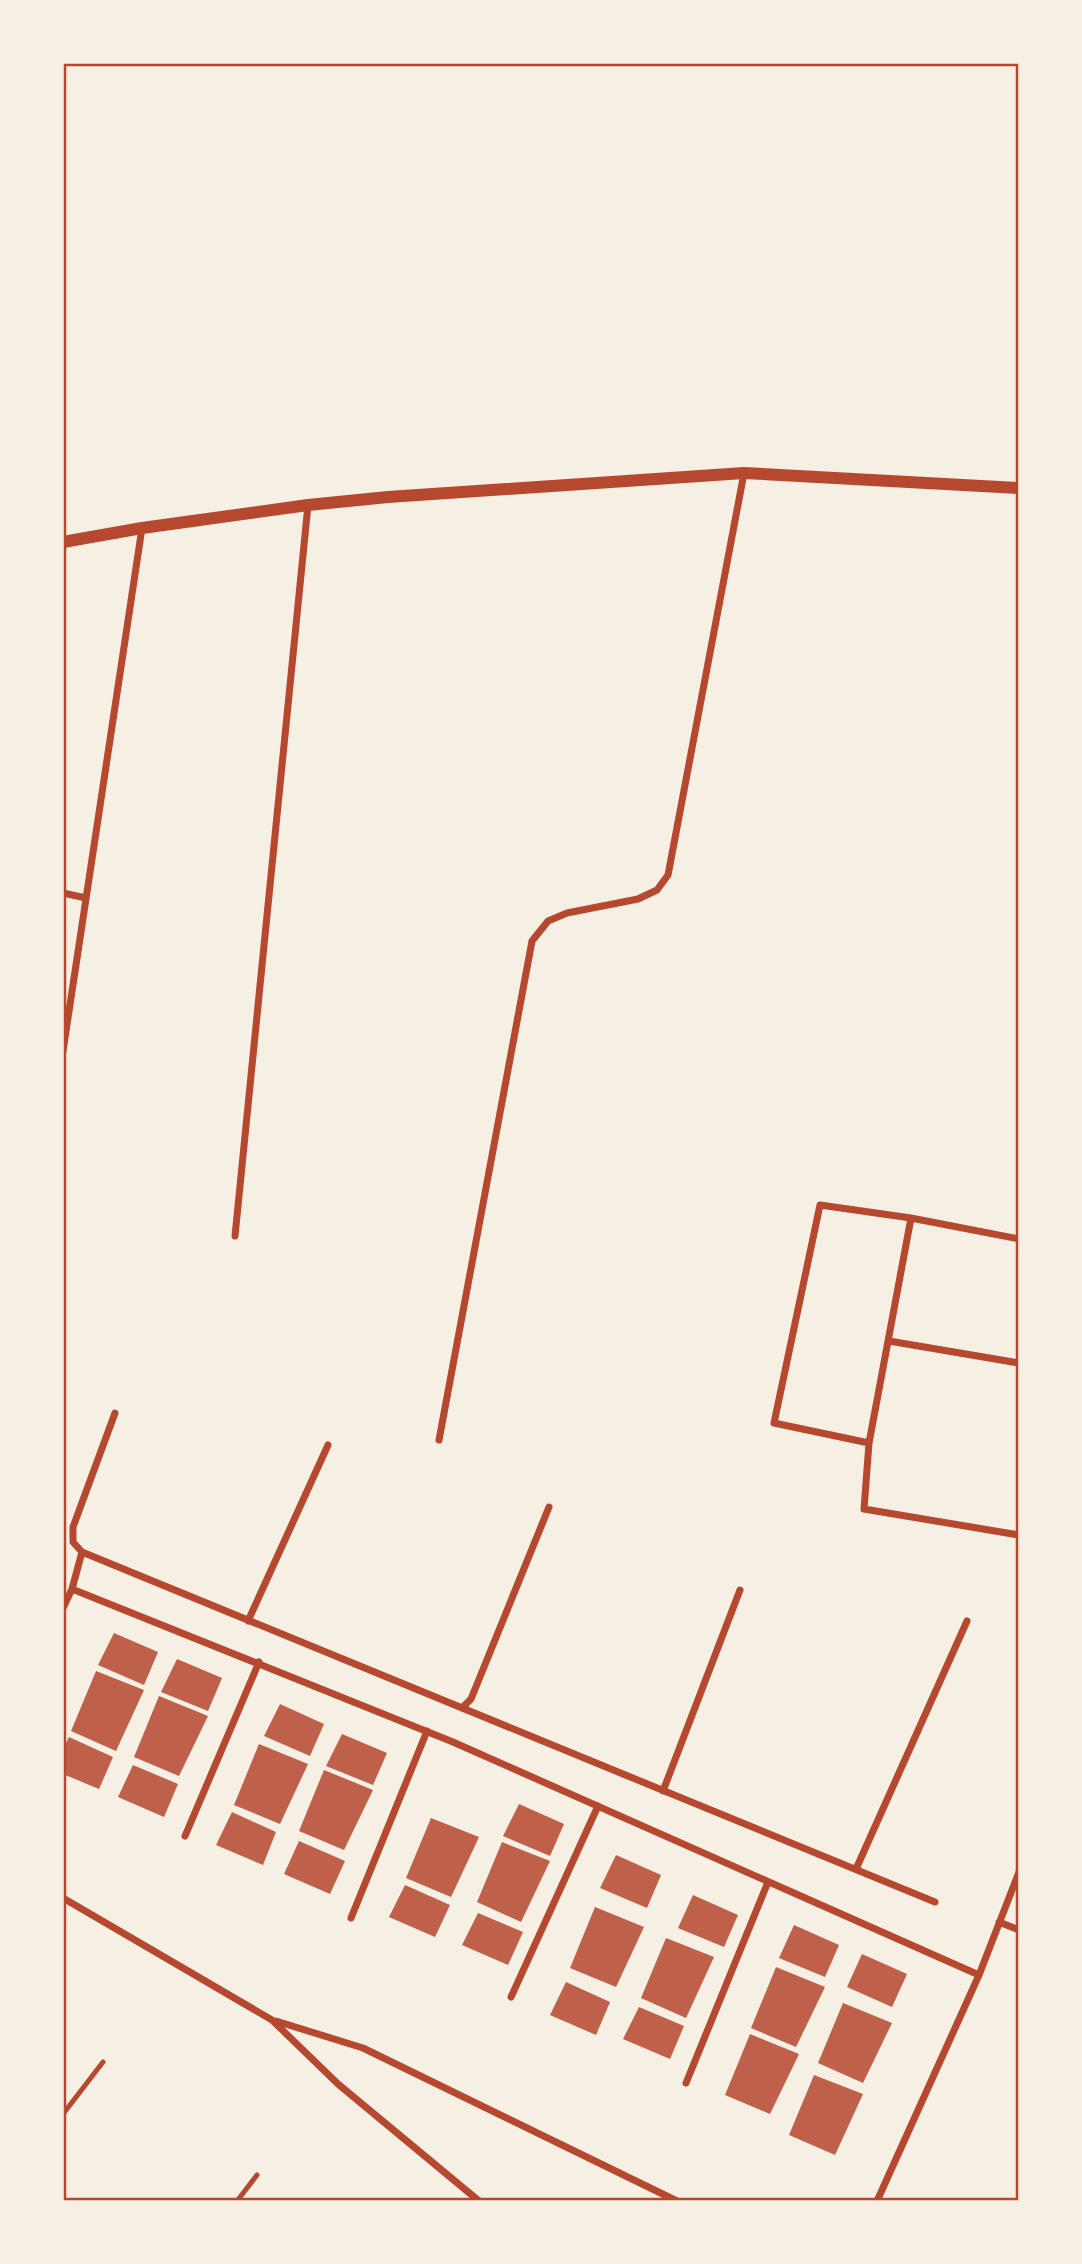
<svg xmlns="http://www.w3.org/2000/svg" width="1082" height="2264" viewBox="0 0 1082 2264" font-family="'Public Sans',sans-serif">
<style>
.building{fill:#bf614a}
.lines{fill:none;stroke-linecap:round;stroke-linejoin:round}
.service{stroke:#b5482f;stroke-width:5}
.minor{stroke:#b5482f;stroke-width:7}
.tertiary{stroke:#b5482f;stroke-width:12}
.neatline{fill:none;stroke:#b5482f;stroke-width:2.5}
</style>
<rect width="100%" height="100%" fill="#f6efe4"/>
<path class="building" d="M114,1633L158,1652L144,1685L98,1665Z
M177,1659L222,1678L208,1711L161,1692Z
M96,1671L144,1690L116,1751L71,1731Z
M159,1696L208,1716L179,1776L134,1757Z
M280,1704L324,1724L310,1756L264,1736Z
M342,1734L387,1753L373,1785L326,1766Z
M69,1737L113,1757L99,1789L63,1774V1749Z
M259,1744L308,1764L280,1824L234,1805Z
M133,1765L178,1784L164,1817L118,1797Z
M324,1770L373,1790L344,1850L299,1831Z
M519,1804L564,1824L550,1856L503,1836Z
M232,1812L276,1832L263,1865L216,1845Z
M431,1818L479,1837L451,1897L406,1878Z
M299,1841L345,1861L330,1894L284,1874Z
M502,1842L550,1861L521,1922L477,1902Z
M616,1855L661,1875L647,1908L600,1888Z
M405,1885L450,1905L435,1937L389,1917Z
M693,1895L738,1915L724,1947L678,1928Z
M595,1907L644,1927L616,1987L570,1968Z
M478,1913L523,1932L508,1965L462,1945Z
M794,1925L839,1945L825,1977L779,1958Z
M666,1938L714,1957L686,2018L641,1998Z
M862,1954L907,1974L892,2007L847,1987Z
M776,1967L825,1987L796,2047L751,2028Z
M566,1982L610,2002L596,2035L550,2015Z
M843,2003L892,2023L863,2083L818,2063Z
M639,2007L684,2026L670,2059L623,2039Z
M750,2034L799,2054L770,2114L725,2095Z
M814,2075L863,2094L835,2155L789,2135Z"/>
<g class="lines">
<path class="service" d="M63,2114L103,2062
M237,2201L257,2175"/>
<path class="minor" d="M63,893L86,898
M63,1051L142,528
M235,1236L308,505
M1019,1239L911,1218L869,1443L864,1509L1019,1535
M889,1341L1019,1363
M439,1440L532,941L548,921L567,913L638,899L657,890L668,875L744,473
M869,1443L774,1423L820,1205L911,1218
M82,1552L935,1902
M72,1589L453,1742L979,1975
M63,1608L72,1589L82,1552L73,1542V1527L115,1413
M248,1621L328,1445
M462,1708L471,1699L549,1507
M663,1791L740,1590
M185,1836L259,1662
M856,1869L967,1621
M63,1898L272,2020L338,2084L479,2201
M351,1918L427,1731
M999,1922L1019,1930
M511,1997L598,1806
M276,2021L363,2048L677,2201
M686,2083L768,1882
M877,2201L979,1975L1019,1872"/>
<path class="tertiary" d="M63,542L142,528L308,505L388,497L744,473L1019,488"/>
</g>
<rect width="1082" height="2264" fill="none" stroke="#f6efe4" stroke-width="130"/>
<rect x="65" y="65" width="952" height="2134" class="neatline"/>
</svg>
